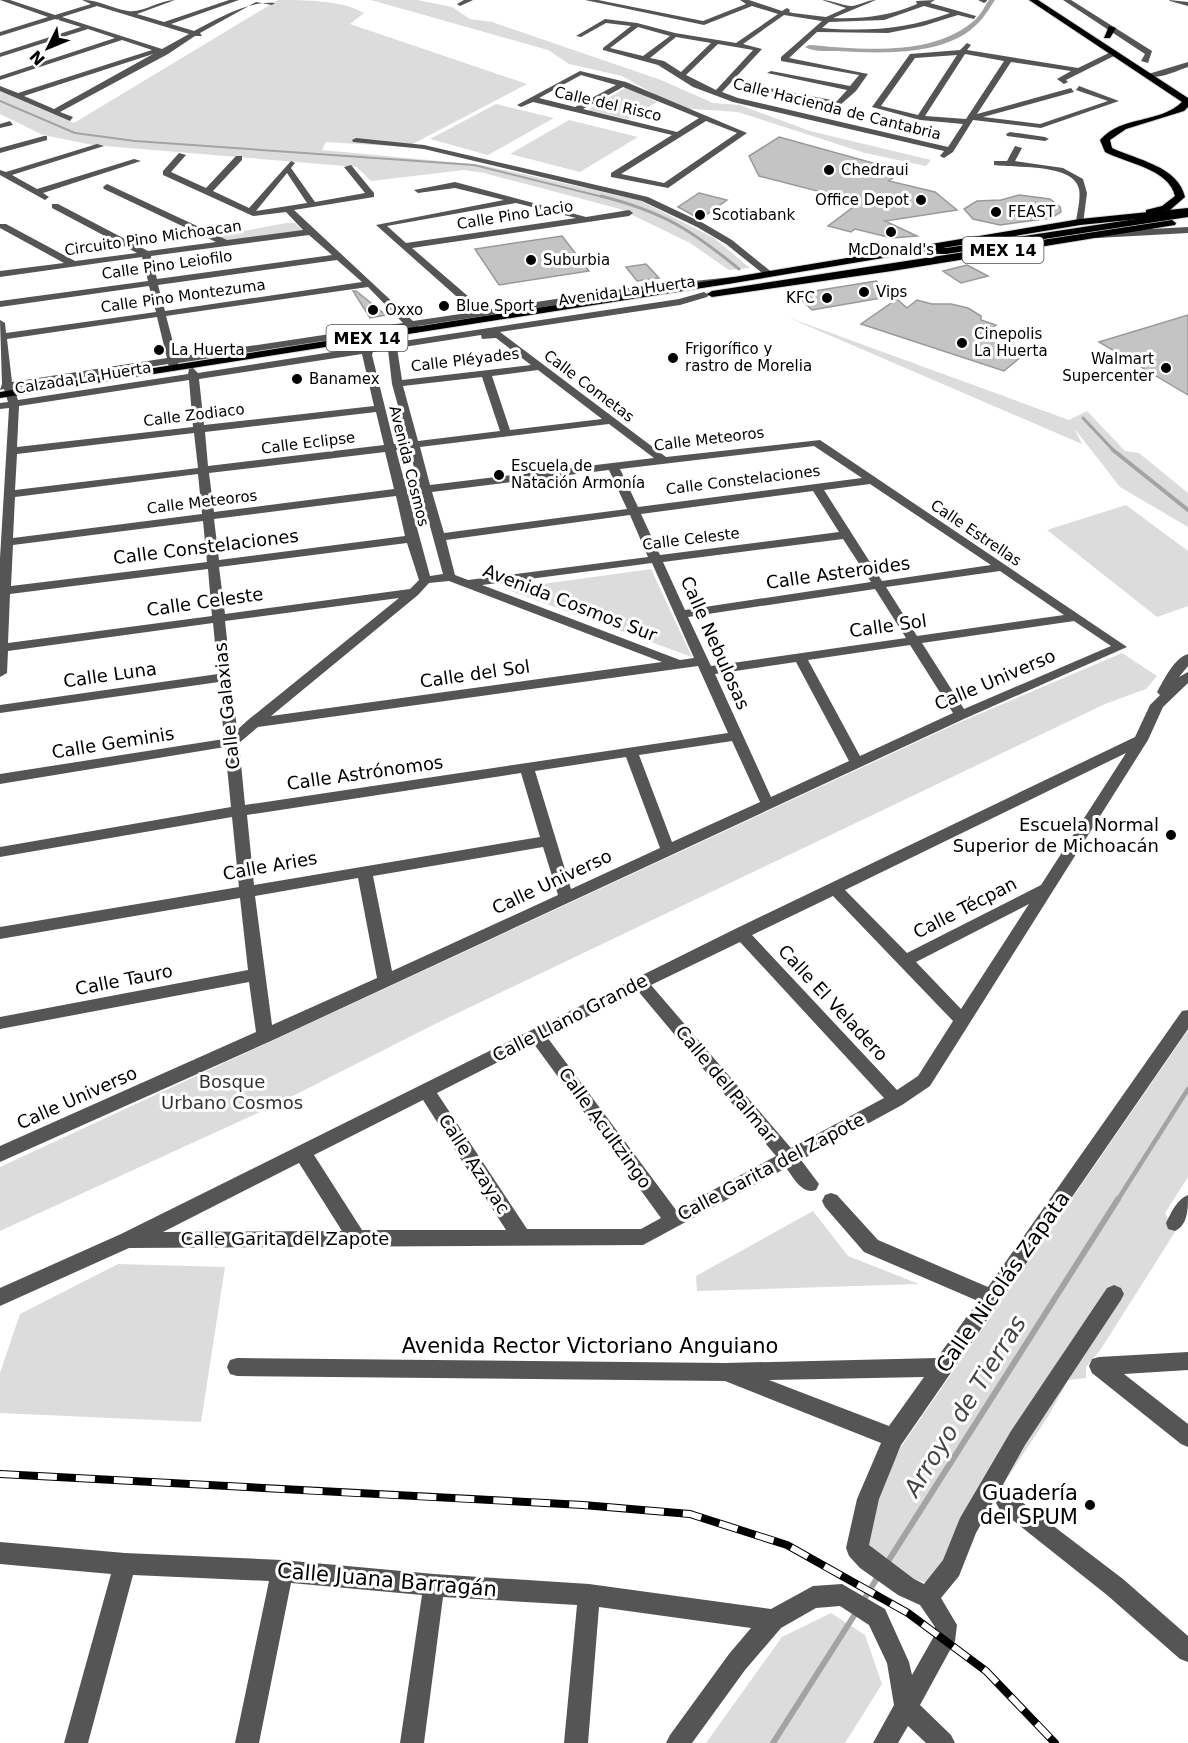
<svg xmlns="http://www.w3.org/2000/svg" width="1188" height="1743" viewBox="0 0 1188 1743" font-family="'DejaVu Sans',sans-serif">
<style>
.green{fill:#dcdcdc}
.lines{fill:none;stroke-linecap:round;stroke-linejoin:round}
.stream-far4{stroke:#a3a3a3;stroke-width:2}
.stream-far3{stroke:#a3a3a3;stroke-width:3}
.stream-far2{stroke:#a3a3a3;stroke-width:4}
.stream-far1{stroke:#a3a3a3;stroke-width:4.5}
.stream{stroke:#a3a3a3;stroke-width:6}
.canal{fill:#a3a3a3;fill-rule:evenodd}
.building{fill:#c4c4c4;stroke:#999;stroke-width:1.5}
.major-casing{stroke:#dbdbdb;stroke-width:2}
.highway-casing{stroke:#dbdbdb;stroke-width:2}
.minor{fill:#555;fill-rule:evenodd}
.major{fill:#000;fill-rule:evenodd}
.highway{fill:#000;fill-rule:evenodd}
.rail-casing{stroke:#000;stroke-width:8}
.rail{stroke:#fff;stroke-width:6;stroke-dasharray:19;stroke-linecap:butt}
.poi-dot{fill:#000;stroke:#fff;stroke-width:2}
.labels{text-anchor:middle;stroke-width:6;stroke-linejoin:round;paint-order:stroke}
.far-street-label{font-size:15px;fill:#000;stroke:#fff}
.far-poi-label{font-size:15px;fill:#000;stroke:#fff;text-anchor:start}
.shield{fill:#fff;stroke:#4c4c4c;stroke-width:1.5}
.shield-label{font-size:16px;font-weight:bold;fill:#000}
.street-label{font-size:18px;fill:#000;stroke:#fff}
.poi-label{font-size:18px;fill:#000;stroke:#fff;text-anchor:end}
.park-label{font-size:18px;fill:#333;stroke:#fff}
.near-street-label{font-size:21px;fill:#000;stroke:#fff}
.near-poi-label{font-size:21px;fill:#000;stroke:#fff;text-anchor:end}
.near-water-label{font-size:24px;font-style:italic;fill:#444;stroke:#fff}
</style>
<rect width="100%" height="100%" fill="#fff"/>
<path class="green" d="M278,0C305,0 342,0 364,13L350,24L527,84L407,147L326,142L322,150L482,165L639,200L714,238L750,268L729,270L690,243L620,209L484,173L464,170L371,181L357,167L93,145L43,135L0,114V91L74,123Z
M371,0H417L452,7L470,19L492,22L661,80L713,103L740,105L810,131L931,160L926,166L865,153L738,112L679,108L622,76L569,64L548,50Z
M627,87L657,102L628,119L588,110Z
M496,104L554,118L488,155L430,139Z
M569,120L638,137L580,172L510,154Z
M286,223H295L304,232L230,242L218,236Z
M787,317L1069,420L1087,411L1125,451L1139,453L1188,493V527L1120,487L1074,428L1082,444Z
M1126,505L1188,551V606L1157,617L1047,530Z
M651,569L692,657L511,591L514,588Z
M1122,653L1157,676L1146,689L1105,704L439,1022L271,1107L0,1231V1167L958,723Z
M1188,1030V1177L1165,1213L1175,1232L1101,1349L1086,1367V1378L1068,1380L1049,1415L946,1570L933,1584L893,1575L869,1547L868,1515L901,1447Z
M813,1211L848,1256L919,1284L697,1291L696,1276Z
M118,1264L225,1267L201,1422L0,1413V1373L20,1314Z
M831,1613L865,1635L882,1684L845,1743H706L782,1637Z"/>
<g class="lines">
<path class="stream-far4" d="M0,101L75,133L135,141L474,165L607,198"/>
<path class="stream-far3" d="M601,196C663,212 690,229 739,269
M1083,418L1115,452"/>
<path class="stream-far2" d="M1113,450L1188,510"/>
<path class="stream-far1" d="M1117,1201L1188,1089"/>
<path class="stream" d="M887,1563L1118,1199
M863,1601L879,1575
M773,1743L857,1611"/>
<path class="canal" d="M989,0H995C986,14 979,25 965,34C929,56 877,53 837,51C827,51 814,52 805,47L809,45C861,49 933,58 976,19C981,14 985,6 989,0Z"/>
</g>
<path class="building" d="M779,137L902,171L889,181L935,192L957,210L885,221L917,236L892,238L855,229L851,232L828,226L860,202L759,176L749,156Z
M699,193L727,200L700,219L678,207Z
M1019,195L1050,199L1060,207L1061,212L1051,218L1000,225L973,219L964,209L977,201L1001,200Z
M562,236L589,271L499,285L475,249Z
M646,264L659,278L637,281L626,267Z
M967,265L988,276L961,283L943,271Z
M876,281L893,296L812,310L796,294Z
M353,291H356L386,315L370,318Z
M897,299L907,308L917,300L932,304H951L968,308L981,316V320L996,325L983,335L1029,350L1004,371L861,324Z
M1188,315V395L1099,342Z"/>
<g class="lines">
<defs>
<path id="major" d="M1188,208V214L1080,225L734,283L0,398V392L734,277L1080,219Z
M1172,220L1176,223L1175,225L892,271L712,297L707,294L712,291Z"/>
<path id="highway" d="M1029,0H1038L1188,98V107L1184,111L1126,129L1110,140L1112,148C1137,160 1178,166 1185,197L1170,210L1146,214V210L1162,206L1175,196C1169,169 1126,163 1105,152L1100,140C1122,115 1159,124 1182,102Z
M1109,26L1116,28L1110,38H1104Z
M1188,211V217L946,254L904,253L899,250L904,247L946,248Z"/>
</defs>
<use href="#major" class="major-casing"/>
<use href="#highway" class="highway-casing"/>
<path class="minor" d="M0,0H10L55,15L91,4L82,0C100,0 110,8 128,11C143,13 160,0 175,0L137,14L164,22L229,0H239L171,24L194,31C216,19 250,0 275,3L272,5L256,2L200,33L202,36H195L168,54L60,112L73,117L70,121L0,91V86L18,93L152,50L122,40L0,80V76L115,38L88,29L0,57V53L81,27L55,19L0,36V32L48,17ZM97,6L189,34L162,49L62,17ZM153,54L54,109L24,96Z
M464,0H473L460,6L457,4Z
M585,0H598L703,21L746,4L740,0H749L782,11L787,8L790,10L789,12L793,13L826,17L846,8L822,0C832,0 842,6 852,6C860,5 867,0 876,0L833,18C864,19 889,16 917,4L916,1L935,0L930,3L976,16L974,19L958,15L923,26L888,33L817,32L789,58L868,74L856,91L839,106L749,87L753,85L837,101L847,90L767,73L771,71L850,86L859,75L781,61V57L822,21L784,15L743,44L762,49L722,92L738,98L948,147L963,124L920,120L872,107L910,54L960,50L967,43L971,45L967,50L1078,68L1115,50L1118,54L1066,80L1068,82L1064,84L1057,79L1071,71L1011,62L977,114L1071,88L1074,92L983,117L1040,124L1108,101L1076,90L1079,86L1119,101L1041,128L973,120L953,152L944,158L940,156L944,151L733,102L693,87L658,65L603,50V48L631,26L606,23L581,37L576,36L605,19L637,23L675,33L736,43L778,14L752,6L704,25ZM924,6L950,13C908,29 867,32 822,28L829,22L884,20ZM638,27L670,36L643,56L610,48ZM676,37L711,43L681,72L664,61L650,58ZM718,44L753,50L716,90L686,75ZM965,54L1004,61L966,119L925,116ZM957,55L918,115L881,106L915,58Z
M978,0H987V1L984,3Z
M1063,0H1071L1152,51L1148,63L1141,61L1145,54Z
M1169,0L1188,2V6L1170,1Z
M1188,62V67C1176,71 1157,81 1145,75Z
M580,71L626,82L747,133L668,188L611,177V173L672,135L533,102L521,107L517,105ZM581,75L616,85L575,107L539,98ZM623,87L699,118L677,132L583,109ZM706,121L737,133L664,183L621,174Z
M10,121L13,125L0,128V124Z
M1010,132L1045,137L1049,139L1045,141L1007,136L1006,134Z
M44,136H47V140L0,153V148Z
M356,138L424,145L648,197L703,223L732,240L774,274L766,276L726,244L697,227L642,201L424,149L353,142L352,140Z
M97,144L104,146L12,175L37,189L134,159L141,161L43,193L49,197L45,200L0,175V170L6,172Z
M1015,146L1022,148L1015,161L1063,168L1083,179L1087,193L1083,224L1076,222C1077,212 1081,200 1079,189C1074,163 1014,168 994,165V161H1007Z
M179,153L186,155L171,172L206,188L236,156H242V160L213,191L249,208L291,161L295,163L291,168L315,202L365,193L344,167L351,165L374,193V197L294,210L413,321L474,312L376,225L504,200L455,188L418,193L414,190L455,182L586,217L629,210L633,213L629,216L412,248L484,310L635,287L733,277L738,280L733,283L635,293L418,326L421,330L416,333L408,328L178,363L179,367L174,370L170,369L168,364L14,388L18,400L188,374L189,369L193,368L198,373L364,347L367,340L370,339L375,342L374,346L387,344L386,336L391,333L396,336L397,342L679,299L704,292L709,295L707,297L680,305L500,332L666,457L820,440L1127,647L966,718L271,1041L0,1162V1146L256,1032L249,982L0,1029V1017L248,970L240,898L0,939V927L239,887L232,817L0,857V847L231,807L225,747L0,784V774L224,739L219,682L0,713V705L218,674L213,623L8,651L7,673L0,677V558L9,408L0,409V403L8,402L4,389L0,390L2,384L0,320L5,323L6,333L156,312L149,286L0,307V301L148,281L142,257L0,277V271L64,263L0,228V224H6L75,261L137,253L52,208V204H58L148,251L216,242L104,189L103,187L107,184L227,240L303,230L286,212L253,216L163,175V171ZM287,173L307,203L256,211ZM516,203L576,218L406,243L387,226ZM309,235L332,255L157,279L151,256ZM337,260L362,282L165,311L158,285ZM368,287L403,323L177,357L166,316ZM157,317L167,358L12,382L7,339ZM481,335L482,339L496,338L531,365L402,380L397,348ZM388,350L392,384L408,442L394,444L372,355L373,352ZM362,354L374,406L204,425L199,379ZM538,370L602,419L510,430L492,376ZM482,377L500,431L418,441L403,386ZM189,380L193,427L17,447L19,406ZM376,412L384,445L208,466L205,432ZM609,424L654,458L430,485L420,447ZM194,433L198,468L15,490L17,454ZM814,446L862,478L638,507L620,469ZM409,449L443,574L430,576L396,450ZM385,452L394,489L214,512L209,473ZM609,470L627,509L444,533L432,492ZM198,474L202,514L13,538L15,497ZM870,484L991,565L882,581L824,490ZM813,491L839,532L660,555L641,514ZM396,496L405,536L219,560L214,519ZM630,515L648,557L468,580L455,575L446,540ZM203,521L207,562L11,586L13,545ZM843,539L871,582L685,610L663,562ZM407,543L419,580L410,589L225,614L219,567ZM652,563L694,658L680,660L482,585ZM208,569L212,616L8,643L10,594ZM1000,571L1064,615L917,636L886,587ZM449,581L662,662L271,716L418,595L429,583ZM875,589L906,638L711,666L688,617ZM399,598L248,720L237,730L225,621ZM1074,621L1111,646L964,709L922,643ZM910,645L953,713L860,756L808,660ZM796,662L849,761L771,797L715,674ZM698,666L728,733L245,805L239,743L258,727ZM732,741L760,802L672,842L639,755ZM626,757L660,848L571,889L535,771ZM521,773L540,837L254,885L247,815ZM543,847L558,895L392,971L373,876ZM358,878L377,978L272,1025L255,896Z
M1188,227V233L1097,238L1093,235L1097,232Z
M1188,654V666L1179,677L1188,672V683L1163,707L1148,740L930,1086L902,1105L801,1160L819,1184L816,1190C802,1195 794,1178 786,1168L643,1245L129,1248L0,1306V1288L121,1234L735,929L1135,737L1150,705L1160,695L1157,692C1164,680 1174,658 1188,654ZM1126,753L1041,885L907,953L845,890ZM833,896L953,1021L918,1076L897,1090L752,935ZM1029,904L961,1009L916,962ZM740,942L884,1098L791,1148L651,985ZM638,991L776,1156L676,1210L547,1037ZM534,1044L661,1218L641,1229H527L437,1093ZM423,1100L506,1230H362L314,1155ZM299,1163L342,1231L163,1232Z
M1188,1010V1029L901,1445L879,1499L869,1545L914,1579L924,1584L943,1560L960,1518L1011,1431L1107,1288L1114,1285L1121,1288L1124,1294L1121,1300L1025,1445L976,1533L959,1576L941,1598L957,1625L955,1641L920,1705L951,1735L955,1743H926L908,1726L898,1743H873L894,1705L887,1663L869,1625L840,1606L816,1608L781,1628L745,1670L692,1743H666L670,1735L729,1654L751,1628L599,1607L588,1743H564L577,1605L443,1597L424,1743H400L422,1595L291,1583L259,1743H235L269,1581L133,1575L88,1743H64L111,1574L0,1564V1542L125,1553L282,1560L434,1574L589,1584L771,1609L813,1586L842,1584L885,1609L909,1662L912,1675L933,1638L935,1627L920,1605L898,1595L860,1568L849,1556L846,1548L857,1499L881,1443L725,1381L237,1376L230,1374L227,1367L230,1360L237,1358L725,1363L937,1358L978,1301L864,1252L825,1207L822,1201L825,1195L831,1193L837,1195L878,1240L988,1287L1182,1011ZM924,1377L889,1426L769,1380Z
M1188,1195C1188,1209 1188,1225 1175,1231L1168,1229L1166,1223C1171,1213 1177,1199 1188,1195Z
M1188,1352V1370L1124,1374L1188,1424V1447L1181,1444L1092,1373L1089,1366L1092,1359L1099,1357Z
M1007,1492L1014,1496L1123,1579L1188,1636V1662L1180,1659L1107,1595L1000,1510L996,1503L1000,1496Z"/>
<use href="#major" class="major"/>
<use href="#highway" class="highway"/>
<defs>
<path id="rail" d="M0,1474L583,1505L690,1514L787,1545L908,1613L986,1671L1055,1743"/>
</defs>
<use href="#rail" class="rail-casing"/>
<use href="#rail" class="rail"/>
</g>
<g class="poi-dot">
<circle cx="829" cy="170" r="6"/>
<circle cx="921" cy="200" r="6"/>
<circle cx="996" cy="212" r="6"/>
<circle cx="700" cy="215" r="6"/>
<circle cx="891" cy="232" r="6"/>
<circle cx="531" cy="260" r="6"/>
<circle cx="864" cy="292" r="6"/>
<circle cx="827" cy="298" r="6"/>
<circle cx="444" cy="306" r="6"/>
<circle cx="373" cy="310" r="6"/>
<circle cx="962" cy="343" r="6"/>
<circle cx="159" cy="350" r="6"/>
<circle cx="673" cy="358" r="6"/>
<circle cx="1166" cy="368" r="6"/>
<circle cx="297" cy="379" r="6"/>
<circle cx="499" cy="475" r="6"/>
<circle cx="1171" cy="835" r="6"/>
<circle cx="1090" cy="1505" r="6"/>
</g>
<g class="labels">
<g class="far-street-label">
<text transform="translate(608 104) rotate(13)" y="5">Calle del Risco</text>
<text transform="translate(837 109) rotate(14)" y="5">Calle Hacienda de Cantabria</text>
<text transform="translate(515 215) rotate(-9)" y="5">Calle Pino Lacio</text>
<text transform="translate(153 238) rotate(-8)" y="5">Circuito Pino Michoacan</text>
<text transform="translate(167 265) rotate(-8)" y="5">Calle Pino Leiofilo</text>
<text transform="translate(627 291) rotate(-8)" y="5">Avenida La Huerta</text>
<text transform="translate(183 296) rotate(-8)" y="5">Calle Pino Montezuma</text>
<text transform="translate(465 360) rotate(-7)" y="5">Calle Pléyades</text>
<text transform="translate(83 378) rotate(-9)" y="5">Calzada La Huerta</text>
<text transform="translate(589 386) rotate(37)" y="5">Calle Cometas</text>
<text transform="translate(194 415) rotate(-7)" y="5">Calle Zodiaco</text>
<text transform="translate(709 439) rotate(-7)" y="5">Calle Meteoros</text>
<text transform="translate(308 443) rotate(-7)" y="5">Calle Eclipse</text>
<text transform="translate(409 466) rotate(76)" y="5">Avenida Cosmos</text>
<text transform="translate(743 480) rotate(-7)" y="5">Calle Constelaciones</text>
<text transform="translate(202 502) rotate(-7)" y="5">Calle Meteoros</text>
<text transform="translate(976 533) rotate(34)" y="5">Calle Estrellas</text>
<text transform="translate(691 539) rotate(-7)" y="5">Calle Celeste</text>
</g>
<g class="far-poi-label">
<text x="841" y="175">Chedraui</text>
<text x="909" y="205" text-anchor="end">Office Depot</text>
<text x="1008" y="217">FEAST</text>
<text x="712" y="220">Scotiabank</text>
<text x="891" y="255" text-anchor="middle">McDonald's</text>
<text x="543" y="265">Suburbia</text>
<text x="876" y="297">Vips</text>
<text x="815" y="303" text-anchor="end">KFC</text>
<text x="456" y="311">Blue Sport</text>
<text x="385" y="315">Oxxo</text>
<text x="974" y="339">Cinepolis<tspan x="974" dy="17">La Huerta</tspan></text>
<text x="685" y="354">Frigorífico y<tspan x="685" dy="17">rastro de Morelia</tspan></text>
<text x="171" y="355">La Huerta</text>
<text x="1154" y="364" text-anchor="end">Walmart<tspan x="1154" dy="17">Supercenter</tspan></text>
<text x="309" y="384">Banamex</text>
<text x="511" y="471">Escuela de<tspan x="511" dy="17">Natación Armonía</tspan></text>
</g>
<g class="shield">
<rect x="962.5" y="237" width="81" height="26" rx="4.5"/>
<rect x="326.5" y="325" width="81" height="26" rx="4.5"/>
</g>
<g class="shield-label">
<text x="1003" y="256">MEX 14</text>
<text x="367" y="344">MEX 14</text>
</g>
<g class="street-label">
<text transform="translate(206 547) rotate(-7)" y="6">Calle Constelaciones</text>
<text transform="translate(838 573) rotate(-8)" y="6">Calle Asteroides</text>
<text transform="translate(205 602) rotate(-8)" y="6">Calle Celeste</text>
<text transform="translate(570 603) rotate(21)" y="6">Avenida Cosmos Sur</text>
<text transform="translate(888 626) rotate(-8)" y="6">Calle Sol</text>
<text transform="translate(715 643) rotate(66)" y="6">Calle Nebulosas</text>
<text transform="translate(475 674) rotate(-8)" y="6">Calle del Sol</text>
<text transform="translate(110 675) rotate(-8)" y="6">Calle Luna</text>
<text transform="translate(995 680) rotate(-23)" y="6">Calle Universo</text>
<text transform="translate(227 706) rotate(-96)" y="6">Calle Galaxias</text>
<text transform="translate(113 743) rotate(-9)" y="6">Calle Geminis</text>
<text transform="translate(365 773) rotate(-8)" y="6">Calle Astrónomos</text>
<text transform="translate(270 866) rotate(-10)" y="6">Calle Aries</text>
<text transform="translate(552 882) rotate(-25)" y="6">Calle Universo</text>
<text transform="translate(965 908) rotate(-27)" y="6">Calle Técpan</text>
<text transform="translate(124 980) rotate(-11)" y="6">Calle Tauro</text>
<text transform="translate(833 1003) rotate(47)" y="6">Calle El Veladero</text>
<text transform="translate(570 1018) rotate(-27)" y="6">Calle Llano Grande</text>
<text transform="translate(726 1084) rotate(50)" y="6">Calle del Palmar</text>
<text transform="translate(77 1098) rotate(-24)" y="6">Calle Universo</text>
<text transform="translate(605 1128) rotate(54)" y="6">Calle Acultzingo</text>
<text transform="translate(474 1164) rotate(57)" y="6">Calle Azayac</text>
<text transform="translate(771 1167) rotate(-28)" y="6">Calle Garita del Zapote</text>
<text x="285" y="1245">Calle Garita del Zapote</text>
</g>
<g class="poi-label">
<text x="1159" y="831">Escuela Normal<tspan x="1159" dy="21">Superior de Michoacán</tspan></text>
</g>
<g class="park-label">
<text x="232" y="1088">Bosque<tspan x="232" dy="21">Urbano Cosmos</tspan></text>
</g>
<g class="near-street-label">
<text transform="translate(1003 1282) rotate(-55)" y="7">Calle Nicolás Zapata</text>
<text x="590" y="1353">Avenida Rector Victoriano Anguiano</text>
<text transform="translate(387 1580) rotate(5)" y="7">Calle Juana Barragán</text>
</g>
<g class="near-poi-label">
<text x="1078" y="1500">Guadería<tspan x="1078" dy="24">del SPUM</tspan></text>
</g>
<g class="near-water-label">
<text transform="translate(965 1406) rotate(-58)" y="8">Arroyo de Tierras</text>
</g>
</g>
<g transform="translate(48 48) rotate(227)" stroke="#ffffff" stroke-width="4.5" paint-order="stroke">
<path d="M0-4.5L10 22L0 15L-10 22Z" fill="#000000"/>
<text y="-9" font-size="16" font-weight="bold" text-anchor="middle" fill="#000000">N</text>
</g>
</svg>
